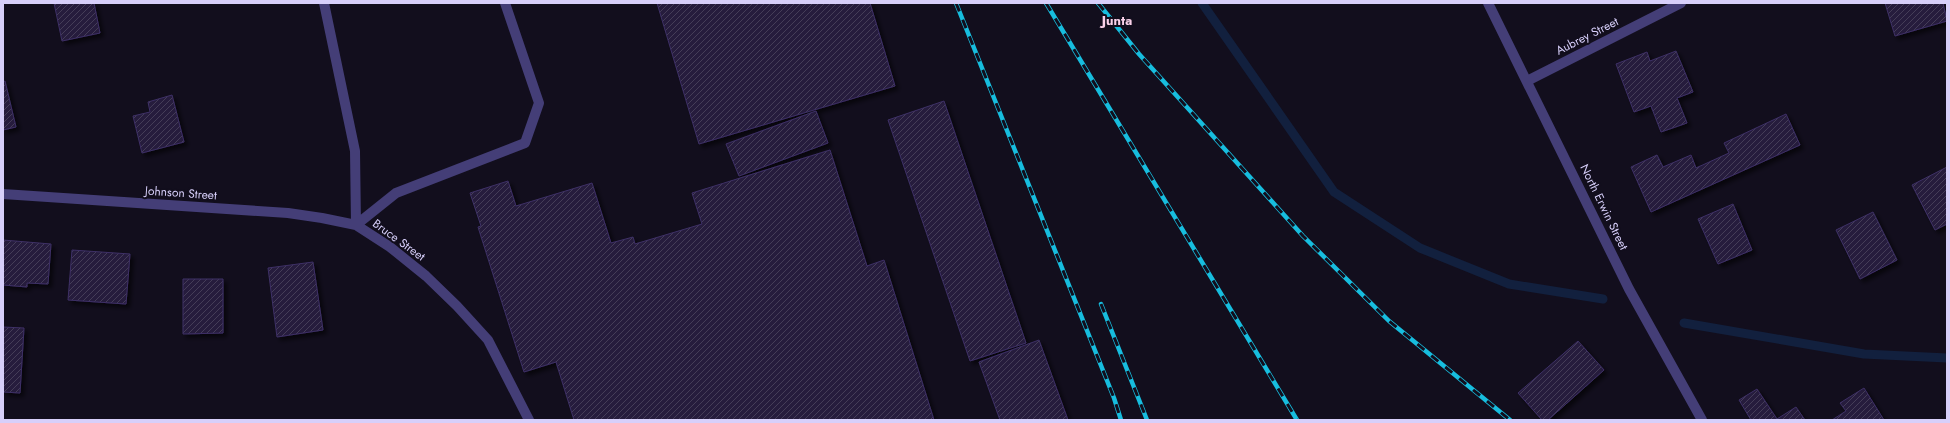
<svg xmlns="http://www.w3.org/2000/svg" width="1950" height="423" viewBox="0 0 1950 423" font-family="Jost,sans-serif">
<style>
.lines{fill:none;stroke-linecap:round;stroke-linejoin:round}
.stream{stroke:#12203e;stroke-width:9}
.building{fill:url(#building-hatch);stroke:#3e3066;filter:url(#shadow)}
.minor{stroke:#443e77;stroke-width:10}
.rail-casing{stroke:#17bdde;stroke-width:4.5}
.rail{stroke:#120e1d;stroke-width:3;stroke-dasharray:9;stroke-linecap:butt}
.labels{text-anchor:middle;stroke-width:4;stroke-linejoin:round;paint-order:stroke}
.street-label{font-size:12px;fill:#d7cffa;stroke:#120e1d}
.neighbourhood-label{font-size:13px;font-weight:bold;fill:#fad1e9;stroke:#120e1d}
</style>
<defs>
<pattern id="building-hatch" width="6" height="6" patternUnits="userSpaceOnUse"><rect width="6" height="6" fill="#251c3c"/><path d="M-1 1l2-2M0 6l6-6M5 7l2-2" fill="none" stroke="#443c59"/></pattern>
<filter id="shadow"><feDropShadow dx="3.5" dy="3.5" stdDeviation="2" flood-color="#0009"/></filter>
</defs>
<rect width="100%" height="100%" fill="#120e1d"/>
<g class="lines">
<path class="stream" d="M1202,3L1334,192L1420,248L1509,284L1603,299
M1684,323L1864,354L1947,358"/>
</g>
<path class="building" d="M54,3H94L100,33L62,41Z
M657,3H870L895,86L699,144Z
M1885,3H1943L1947,21L1895,36Z
M1676,51L1693,92L1677,98L1687,123L1661,132L1651,106L1634,112L1616,64L1647,52L1650,61Z
M5,81L16,127L3,130V82Z
M172,95L184,142L142,153L133,116L150,112L148,102Z
M944,101L1026,343L970,361L888,120Z
M816,111L828,143L739,176L726,144Z
M1786,114L1800,145L1651,212L1631,167L1657,155L1663,167L1691,155L1696,168L1729,153L1724,143Z
M830,150L867,266L884,260L934,420H574L556,362L524,372L478,227L481,226L470,193L508,181L516,206L592,183L611,243L633,237L635,244L702,224L692,193Z
M1947,167V224L1935,230L1912,185Z
M1733,204L1752,250L1718,264L1698,219Z
M1873,212L1897,260L1860,279L1836,230Z
M3,240L51,244L48,284L27,283V287L3,285Z
M72,250L130,254L126,304L68,300Z
M313,262L323,330L277,337L268,268Z
M183,279H223V333L183,334Z
M3,327L24,328L20,393L3,392Z
M1039,340L1068,420H1000L979,362Z
M1578,341L1604,370L1548,420H1542L1518,393Z
M1864,388L1884,420H1832L1846,411L1840,403Z
M1757,389L1777,419L1796,407L1805,420H1751L1739,400Z"/>
<g class="lines">
<path class="minor" d="M324,3L355,151L356,225L390,247L426,276L457,306L488,340L529,420
M1488,3L1629,289L1702,420
M1527,81L1681,3
M3,194L288,213L322,218L356,225L396,193L525,143L539,103L505,3"/>
<defs>
<path id="rail" d="M956,3L1114,398L1121,420
M1046,3L1297,420
M1098,3L1139,54L1303,236L1389,321L1510,420
M1101,304L1147,420"/>
</defs>
<use href="#rail" class="rail-casing"/>
<use href="#rail" class="rail"/>
</g>
<g class="labels">
<g class="street-label">
<text transform="translate(1587 36) rotate(-27)" y="4">Aubrey Street</text>
<text transform="translate(181 193) rotate(4)" y="4">Johnson Street</text>
<text transform="translate(1604 207) rotate(64)" y="4">North Erwin Street</text>
<text transform="translate(399 240) rotate(36)" y="4">Bruce Street</text>
</g>
<g class="neighbourhood-label">
<text x="1117" y="25">Junta</text>
</g>
</g>
<rect width="1950" height="423" fill="none" stroke="#d7cffa" stroke-width="8"/>
</svg>
